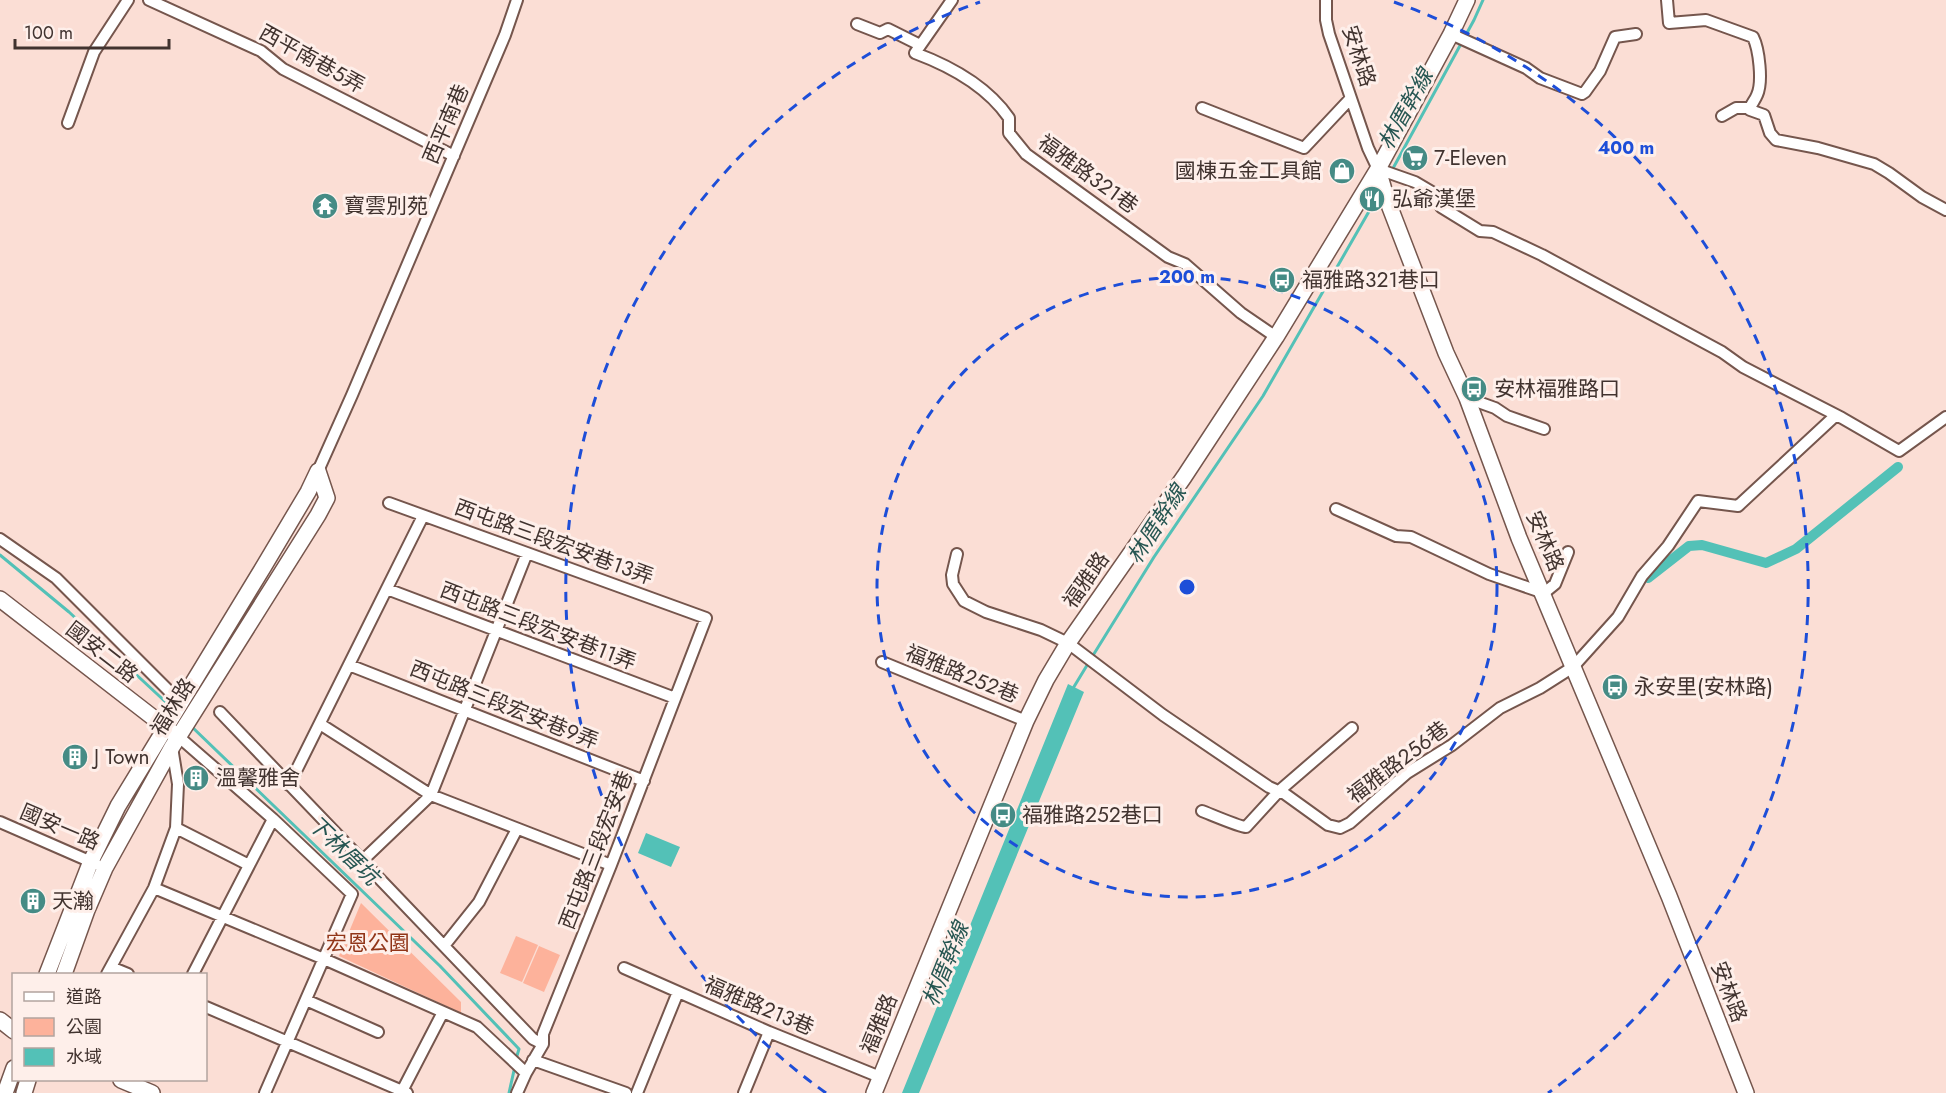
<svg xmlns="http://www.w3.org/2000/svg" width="1946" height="1093" viewBox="0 0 1946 1093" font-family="Jost,'Noto Sans TC',sans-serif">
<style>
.green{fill:#fdb29b}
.water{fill:#53c1b7}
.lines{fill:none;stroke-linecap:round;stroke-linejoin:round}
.stream{stroke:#53c1b7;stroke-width:3}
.canal{stroke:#53c1b7;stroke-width:10}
.street-casing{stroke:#75564d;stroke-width:14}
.secondary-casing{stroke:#75564d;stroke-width:18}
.street{stroke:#fff;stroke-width:10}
.secondary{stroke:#fff;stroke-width:15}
.ring{fill:none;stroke:#1d4ed8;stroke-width:3;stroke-dasharray:10 8}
.labels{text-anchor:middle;stroke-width:6;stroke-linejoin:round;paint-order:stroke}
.street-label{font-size:21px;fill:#41332f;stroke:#feefea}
.poi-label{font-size:21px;fill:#41332f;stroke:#feefea;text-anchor:start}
.park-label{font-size:21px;fill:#913518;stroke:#feefea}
.water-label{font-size:22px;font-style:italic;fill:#275652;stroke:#feefea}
.centre{fill:#1d4ed8;stroke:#feefea;stroke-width:3}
.ring-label{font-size:18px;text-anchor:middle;font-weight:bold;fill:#1d4ed8;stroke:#feefea;stroke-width:6;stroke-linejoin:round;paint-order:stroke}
</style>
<rect width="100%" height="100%" fill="#fbded5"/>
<path class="green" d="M361,903L461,1002V1013L339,956Z
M516,936L538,945L522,982L500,973Z
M539,946L560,955L544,992L523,983Z"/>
<path class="water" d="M1068,684L1084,692L919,1093H902Z
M646,833L680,847L671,867L638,853Z"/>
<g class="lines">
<path class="stream" d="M1391,172L1474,20L1483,0
M0,555L69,612L171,707
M1092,657L1154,557L1263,396L1379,194
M1072,690L1089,662
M191,726L440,966L519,1049L516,1059
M509,1093L515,1066"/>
<path class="canal" d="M1648,578L1689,546L1702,545L1766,563L1796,549L1898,467"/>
<defs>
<path id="street" d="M149,0L261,51L283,69L454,156
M952,0L915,53C950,66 987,86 1009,118V133L1026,154L1168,257L1185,264L1241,313L1276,337
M1326,0V20L1329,34L1368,148L1378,169L1415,182L1437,195L1441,207L1480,231L1493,232L1542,255L1722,352L1743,367L1842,418L1899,451L1946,417
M1667,0L1669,23L1706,20L1753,37C1759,49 1763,82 1757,95C1755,100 1752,103 1750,108
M857,24L880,33L888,29L920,45
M1451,34L1526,68L1540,78L1582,94L1585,92L1600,71L1615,37L1636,34
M1202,108L1304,148L1350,99
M1722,116L1736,108H1750V110L1764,115L1770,133L1776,140L1818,148L1874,164L1889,173L1922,197L1946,210
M68,123L94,52L128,0
M1467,398L1495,408L1507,416L1544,429
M318,471L352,395L505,35L517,0
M389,503L706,618L611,865L543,1034V1044L526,1073L517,1093
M1336,509L1396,536L1411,537L1489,574L1544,593L1555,584L1568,552
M0,539L56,578L180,702
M957,554L952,575L953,584L964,601L986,612L1041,630L1068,643L1163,715L1269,787L1285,794L1328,825L1340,828L1350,823L1407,773L1452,745L1500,708L1540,688L1573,667L1618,617L1642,576L1668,546L1698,501L1738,506L1835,416
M387,589L675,698
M882,662L1026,721
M349,665L644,781
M220,712L533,1039L543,1044
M320,724L431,795L611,865
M179,737L273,819L352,894L265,1093
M289,785L423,516
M1202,811C1210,814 1240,827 1246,827L1279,791L1352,728
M0,822L96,864
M176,828L249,865
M362,861L431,795L527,553
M154,888L324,959L477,1027L526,1073
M444,946L479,902L517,829
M111,967L128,974
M624,968L769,1032L880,1077
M107,974L154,888L176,828L178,784L172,747
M193,974L273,819
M306,1000L378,1032
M206,1007L407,1093
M533,1060L626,1093
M401,1093L443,1012
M637,1093L678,992
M744,1093L769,1032"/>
<path id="secondary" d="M1378,169L1386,197L1446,353L1467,398L1519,538L1669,896L1746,1093
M0,599L173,733
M47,974L91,861L118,806L264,566L308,492L318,471
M64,974L87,910L105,868L172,747L318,515L327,498L318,471
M0,1020L14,1031
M121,1080L152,1093
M5,1093L14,1068
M24,1093L28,1080
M874,1093L1026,721L1046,680L1068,643L1184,477L1276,337L1378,169L1451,34L1467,0"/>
</defs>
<use href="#street" class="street-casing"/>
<use href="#secondary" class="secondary-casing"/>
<use href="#street" class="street"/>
<use href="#secondary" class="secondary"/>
</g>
<g class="ring">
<circle cx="1187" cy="587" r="310"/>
<path d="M826 1093A621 621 0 0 1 980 2M1394 2A621 621 0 0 1 1548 1093"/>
</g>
<defs>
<symbol id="supermarket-disc" viewBox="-11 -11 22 22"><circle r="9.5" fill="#458b85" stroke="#feefea"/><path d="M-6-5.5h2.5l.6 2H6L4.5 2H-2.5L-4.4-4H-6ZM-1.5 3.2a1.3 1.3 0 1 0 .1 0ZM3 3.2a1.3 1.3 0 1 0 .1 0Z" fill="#fff"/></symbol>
<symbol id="shop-disc" viewBox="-11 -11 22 22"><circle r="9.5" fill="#458b85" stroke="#feefea"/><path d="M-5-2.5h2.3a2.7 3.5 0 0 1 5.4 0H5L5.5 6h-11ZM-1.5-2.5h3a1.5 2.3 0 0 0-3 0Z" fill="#fff"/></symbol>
<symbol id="restaurant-disc" viewBox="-11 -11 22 22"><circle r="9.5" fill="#458b85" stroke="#feefea"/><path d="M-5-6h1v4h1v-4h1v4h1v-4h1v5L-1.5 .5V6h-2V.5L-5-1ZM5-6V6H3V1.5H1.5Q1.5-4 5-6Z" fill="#fff"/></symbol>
<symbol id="temple-disc" viewBox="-11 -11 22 22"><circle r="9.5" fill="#458b85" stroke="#feefea"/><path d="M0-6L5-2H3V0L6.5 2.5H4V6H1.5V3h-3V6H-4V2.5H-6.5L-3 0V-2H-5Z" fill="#fff"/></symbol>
<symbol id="bus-disc" viewBox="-11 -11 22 22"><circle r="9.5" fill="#458b85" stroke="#feefea"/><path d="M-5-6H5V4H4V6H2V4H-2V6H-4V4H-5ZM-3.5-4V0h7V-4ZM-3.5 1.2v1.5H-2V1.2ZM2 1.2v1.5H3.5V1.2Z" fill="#fff"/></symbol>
<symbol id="building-disc" viewBox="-11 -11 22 22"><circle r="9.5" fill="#458b85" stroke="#feefea"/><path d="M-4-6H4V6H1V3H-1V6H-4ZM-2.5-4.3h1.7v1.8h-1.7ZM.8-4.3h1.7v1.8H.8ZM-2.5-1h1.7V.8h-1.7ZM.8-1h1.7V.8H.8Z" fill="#fff"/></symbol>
</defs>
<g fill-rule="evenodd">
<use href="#supermarket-disc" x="1400" y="143" width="30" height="30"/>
<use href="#shop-disc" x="1327" y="156" width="30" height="30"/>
<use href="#restaurant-disc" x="1357" y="184" width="30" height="30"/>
<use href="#temple-disc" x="310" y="191" width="30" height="30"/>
<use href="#bus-disc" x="1267" y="265" width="30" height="30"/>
<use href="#bus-disc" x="1459" y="374" width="30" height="30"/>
<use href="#bus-disc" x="1600" y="672" width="30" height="30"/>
<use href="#building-disc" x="60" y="742" width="30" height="30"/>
<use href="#building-disc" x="181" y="763" width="30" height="30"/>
<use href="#bus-disc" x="988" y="800" width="30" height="30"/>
<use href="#building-disc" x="18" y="886" width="30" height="30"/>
</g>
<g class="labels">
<g class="street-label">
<text transform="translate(1359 56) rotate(72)" y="7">安林路</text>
<text transform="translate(312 59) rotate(29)" y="7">西平南巷5弄</text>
<text transform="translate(446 124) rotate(-67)" y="7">西平南巷</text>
<text transform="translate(1088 174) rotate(36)" y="7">福雅路321巷</text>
<text transform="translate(1545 541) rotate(67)" y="7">安林路</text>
<text transform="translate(554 542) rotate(20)" y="7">西屯路三段宏安巷13弄</text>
<text transform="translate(1086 580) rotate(-55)" y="7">福雅路</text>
<text transform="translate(538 626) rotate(21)" y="7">西屯路三段宏安巷11弄</text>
<text transform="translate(102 652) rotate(38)" y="7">國安二路</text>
<text transform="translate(962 674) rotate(22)" y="7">福雅路252巷</text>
<text transform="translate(504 705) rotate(22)" y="7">西屯路三段宏安巷9弄</text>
<text transform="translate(173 707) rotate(-58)" y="7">福林路</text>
<text transform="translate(1398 762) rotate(-37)" y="7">福雅路256巷</text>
<text transform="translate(60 827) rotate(23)" y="7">國安一路</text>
<text transform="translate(596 850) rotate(-69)" y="7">西屯路三段宏安巷</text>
<text transform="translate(1729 992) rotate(69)" y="7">安林路</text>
<text transform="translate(759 1006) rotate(23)" y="7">福雅路213巷</text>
<text transform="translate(879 1024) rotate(-68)" y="7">福雅路</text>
</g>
<g class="poi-label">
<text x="1434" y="165">7-Eleven</text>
<text x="1322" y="178" text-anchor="end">國棟五金工具館</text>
<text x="1392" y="206">弘爺漢堡</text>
<text x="344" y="213">寶雲別苑</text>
<text x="1302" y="287">福雅路321巷口</text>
<text x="1494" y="396">安林福雅路口</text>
<text x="1634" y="694">永安里(安林路)</text>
<text x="94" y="764">J Town</text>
<text x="216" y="785">溫馨雅舍</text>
<text x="1022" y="822">福雅路252巷口</text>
<text x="52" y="908">天瀚</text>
</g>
<g class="park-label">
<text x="368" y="950">宏恩公園</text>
</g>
<g class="water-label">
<text transform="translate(1405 109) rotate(-61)" y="8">林厝幹線</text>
<text transform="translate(1156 524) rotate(-57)" y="8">林厝幹線</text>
<text transform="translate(344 850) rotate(44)" y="8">下林厝坑</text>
<text transform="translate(945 964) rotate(-68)" y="8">林厝幹線</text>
</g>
</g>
<circle cx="1187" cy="587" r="9" class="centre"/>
<g class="ring-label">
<text x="1626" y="154">400 m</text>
<text x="1187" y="283">200 m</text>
</g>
<rect x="12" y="973" width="195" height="108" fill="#feefea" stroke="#b2a49f" stroke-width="1.5"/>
<rect x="24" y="992" width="30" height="9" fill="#ffffff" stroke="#b2a49f" stroke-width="1.5"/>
<text x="66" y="1003" font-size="18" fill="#41332f">道路</text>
<rect x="24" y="1018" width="30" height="18" fill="#fdb29b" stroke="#b2a49f" stroke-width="1.5"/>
<text x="66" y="1033" font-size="18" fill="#41332f">公園</text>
<rect x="24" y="1048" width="30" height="18" fill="#53c1b7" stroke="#b2a49f" stroke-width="1.5"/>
<text x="66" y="1063" font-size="18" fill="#41332f">水域</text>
<path d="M15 39v9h154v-9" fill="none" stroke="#41332f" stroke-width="3"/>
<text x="24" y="39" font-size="18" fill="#41332f" stroke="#feefea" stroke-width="4.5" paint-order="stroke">100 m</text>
</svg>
